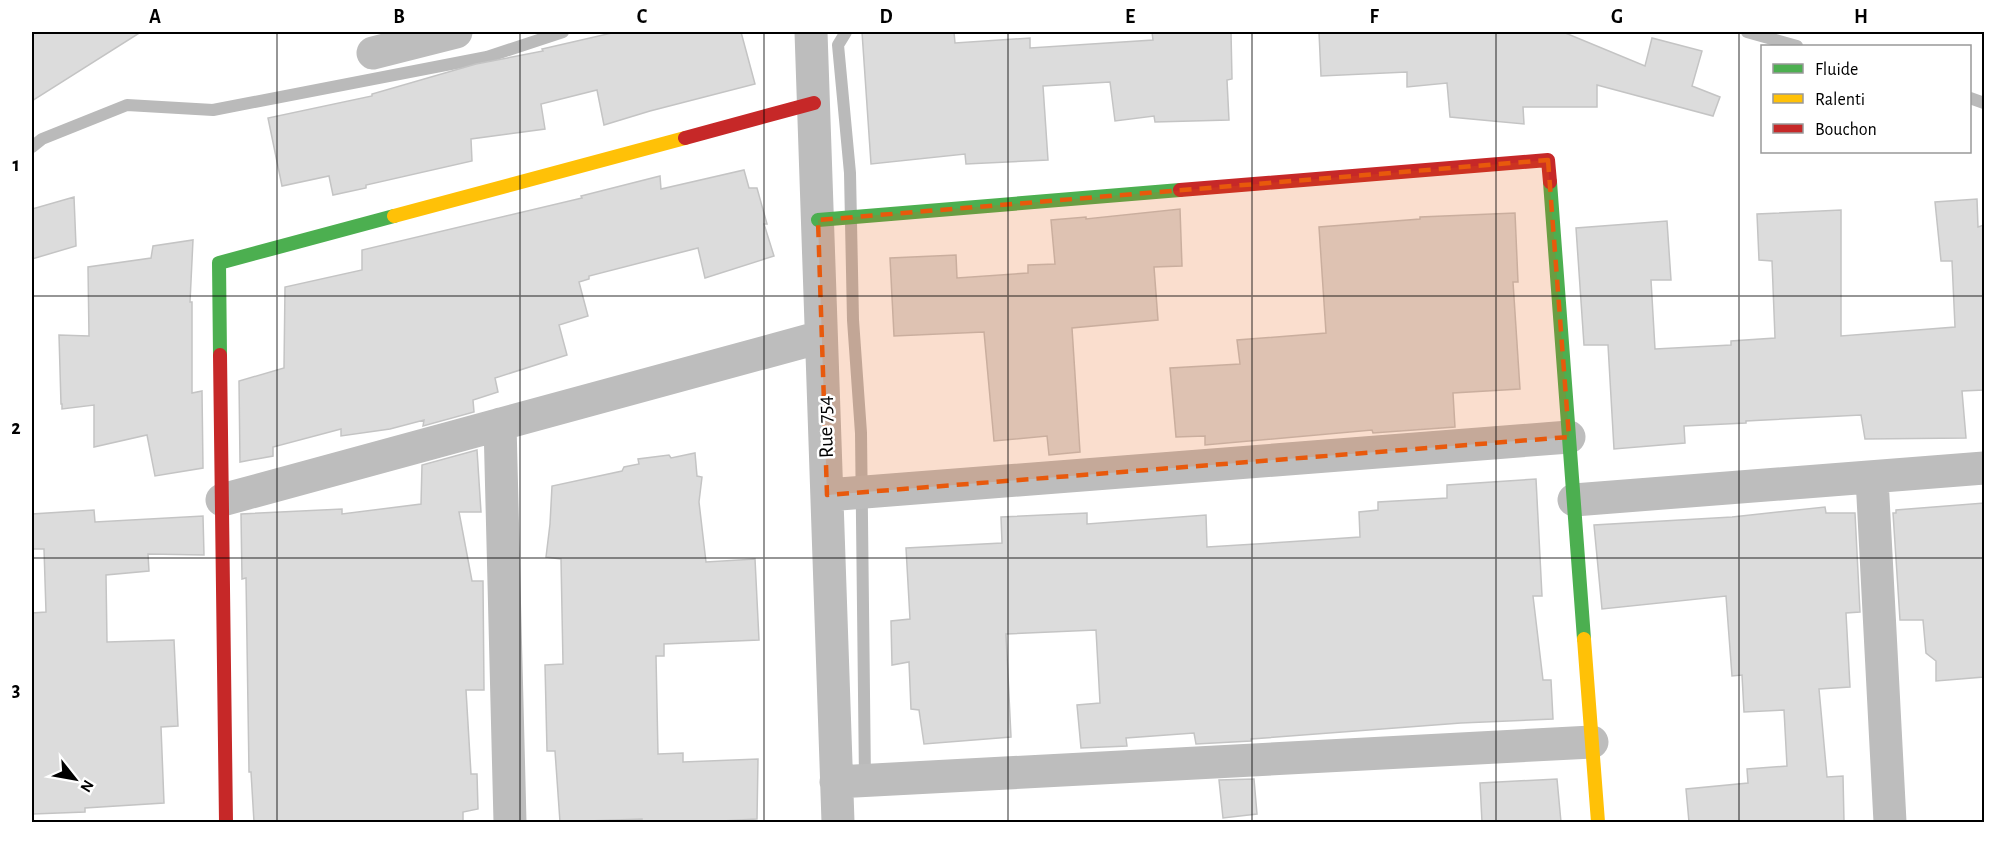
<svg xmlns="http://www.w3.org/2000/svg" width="2016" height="854" viewBox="0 0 2016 854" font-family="'Alegreya Sans',sans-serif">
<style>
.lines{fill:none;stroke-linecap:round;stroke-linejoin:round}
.stream{stroke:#bababa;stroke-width:12}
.building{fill:#dcdcdc;stroke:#c4c4c4;stroke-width:1.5}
.street{stroke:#bdbdbd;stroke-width:33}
.fast{stroke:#4caf50;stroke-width:14}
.slow{stroke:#ffc107;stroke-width:14}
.jam{stroke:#c62828;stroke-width:14}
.marked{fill:#e8590c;fill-opacity:0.2;stroke:#e8590c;stroke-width:4.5;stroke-dasharray:12 8;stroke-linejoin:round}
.grid{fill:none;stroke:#000;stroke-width:1.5;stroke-opacity:0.55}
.labels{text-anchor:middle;stroke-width:5;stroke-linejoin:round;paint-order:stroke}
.street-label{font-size:21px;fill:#000;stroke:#fff}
.neatline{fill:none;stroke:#000;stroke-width:2}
.grid-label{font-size:20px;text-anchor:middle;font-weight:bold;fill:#000}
</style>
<rect width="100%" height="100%" fill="#fff"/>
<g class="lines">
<path class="stream" d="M846,32L838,45L850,173L853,320L861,433L865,780
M1747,32L1797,46
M1970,98L1984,103
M32,147L42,139L127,105L213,110L487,57L563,32"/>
</g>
<path class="building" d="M32,32H141L32,101Z
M616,32H741L755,84L650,111L604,125L597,90L541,104L545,129L471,139L472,161L366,185V188L333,195L329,176L282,186L268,118L372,96V94L476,64L543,51L542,49Z
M862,32H954L955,43L1030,38V48L1153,40L1152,32H1231L1232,79L1227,80L1229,120L1155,122L1154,116L1115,121L1110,82L1043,86L1048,160L966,164L965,154L871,164Z
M1319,32H1563L1645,66L1652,38L1702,51L1692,86L1720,97L1713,116L1597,85V107H1523L1524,124L1450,117L1447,83L1407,87V72L1321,76Z
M744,170L749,188H757L767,224H764L774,256L705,278L698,248L589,276V279L579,282L588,316L559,325L567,355L495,378L498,392L473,400L474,412L423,426L424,420L390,429L341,436V429L273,447V456L240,462L239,381L284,368L285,287L362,270V250L582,198L581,196L660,176L661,189Z
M74,197L76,246L32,259V209Z
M1977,199L1978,227L1984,225V390L1962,391L1966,438L1865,439L1861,415L1746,421V423L1684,426L1685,443L1614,449L1608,345H1584L1576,228L1667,221L1671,280H1651L1655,349L1731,345V341L1775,338L1772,261L1759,260L1757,214L1841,210V336L1955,327L1952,261H1941L1935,202Z
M1180,209L1182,266L1154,267L1158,320L1072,328L1080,452L1049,455L1047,436L994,441L984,332L894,336L890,258L956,255L957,278L1028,273V265L1055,264L1051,220L1086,217V219Z
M1515,213L1518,282H1513L1520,389L1453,393L1455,427L1373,433L1372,430L1205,445V436L1176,437L1170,368L1240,364L1237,340L1326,333L1319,227L1420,219V217Z
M193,240L190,302H192V393L202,391L203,468L155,476L147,435L94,447V405L62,409V404H61L59,335L89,336L88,267L151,258L153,246Z
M477,450L481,512H459L472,581H483L484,690H466L471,774H477L478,809L463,812V822H254L251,772H249L246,578L242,579L241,514L342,509V514L421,504L422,465Z
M695,453L697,476L702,477L699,502L706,562L755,559L759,640L664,644V656H656L658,754L683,753V762L758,759L757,819L704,822H642V819L560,822L555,751H547L545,665L563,664L561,559L546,557L550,524L552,486L622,471L624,467L639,464L638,459L669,455L671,458Z
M1536,479L1542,596H1533L1543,680H1551L1553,719L1461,723L1251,739V741L1196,744L1194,733L1126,738L1127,746L1081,748L1077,705L1100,703L1096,630L1006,634L1011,737L924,744L919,710L911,709L909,662L892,665L891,621L910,619L906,548L1002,543L1001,517L1087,513V524L1206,515L1207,547L1286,542L1360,537L1359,512L1378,510V502L1447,498V485Z
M1984,503V677L1936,681V661L1926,653L1923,620H1900L1893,513H1896V510Z
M1825,507L1826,513H1855L1860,612L1846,613L1850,687L1819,689L1827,777L1843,776L1844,822H1689L1686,789L1748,783L1747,769L1787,766L1784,710L1744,712L1742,675L1732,676L1726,596L1602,609L1594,525L1732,517Z
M94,510L95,522L203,516L204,555L148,554L149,571L106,575L107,642L174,640L178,726L161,727L164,803L85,808V812L33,814L32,613L46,612L44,549H32V514Z
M1254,779L1257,814L1223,818L1219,780Z
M1557,779L1561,822H1482L1480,783Z"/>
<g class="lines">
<path class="street" d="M811,32L838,822
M373,53L456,32
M500,424L510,822
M1872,478L1890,822
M827,495L1569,437
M222,500L821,337
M1574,500L1984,468
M836,782L1592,742"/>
<path class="fast" d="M1550,182L1584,639
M818,220L1180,190
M220,355L219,263L394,216"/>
<path class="slow" d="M394,216L685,138
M1584,639L1598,822"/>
<path class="jam" d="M685,138L814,103
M1180,190L1548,160L1550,182
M220,355L226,822"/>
</g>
<path class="marked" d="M1548,160L1569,437L827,495L818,220Z"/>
<path class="grid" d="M277,32V822M520,32V822M764,32V822M1008,32V822M1252,32V822M1496,32V822M1739,32V822M32,296H1984M32,558H1984"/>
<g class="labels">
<g class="street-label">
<text transform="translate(825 427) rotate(-92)" y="7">Rue 754</text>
</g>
</g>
<rect width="2016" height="854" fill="none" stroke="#ffffff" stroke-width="66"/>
<rect x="1761" y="45" width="210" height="108" fill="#ffffff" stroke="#999999" stroke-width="1.5"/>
<rect x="1773" y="64" width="30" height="9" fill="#4caf50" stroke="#999999" stroke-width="1.5"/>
<text x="1815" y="75" font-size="18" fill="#000000">Fluide</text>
<rect x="1773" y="94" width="30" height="9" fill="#ffc107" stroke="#999999" stroke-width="1.5"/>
<text x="1815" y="105" font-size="18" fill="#000000">Ralenti</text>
<rect x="1773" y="124" width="30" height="9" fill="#c62828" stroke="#999999" stroke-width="1.5"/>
<text x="1815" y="135" font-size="18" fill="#000000">Bouchon</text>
<g transform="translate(75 779) rotate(121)" stroke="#ffffff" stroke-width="4.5" paint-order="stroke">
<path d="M0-4.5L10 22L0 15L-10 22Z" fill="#000000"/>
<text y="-9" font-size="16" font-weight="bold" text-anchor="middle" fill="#000000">N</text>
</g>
<rect x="33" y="33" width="1950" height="788" class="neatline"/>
<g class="grid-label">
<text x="155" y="23">A</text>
<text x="399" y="23">B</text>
<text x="642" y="23">C</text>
<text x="886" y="23">D</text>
<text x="1130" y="23">E</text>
<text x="1374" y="23">F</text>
<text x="1617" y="23">G</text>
<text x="1861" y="23">H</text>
<text x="16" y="171">1</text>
<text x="16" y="434">2</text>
<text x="16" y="696">3</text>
</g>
</svg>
